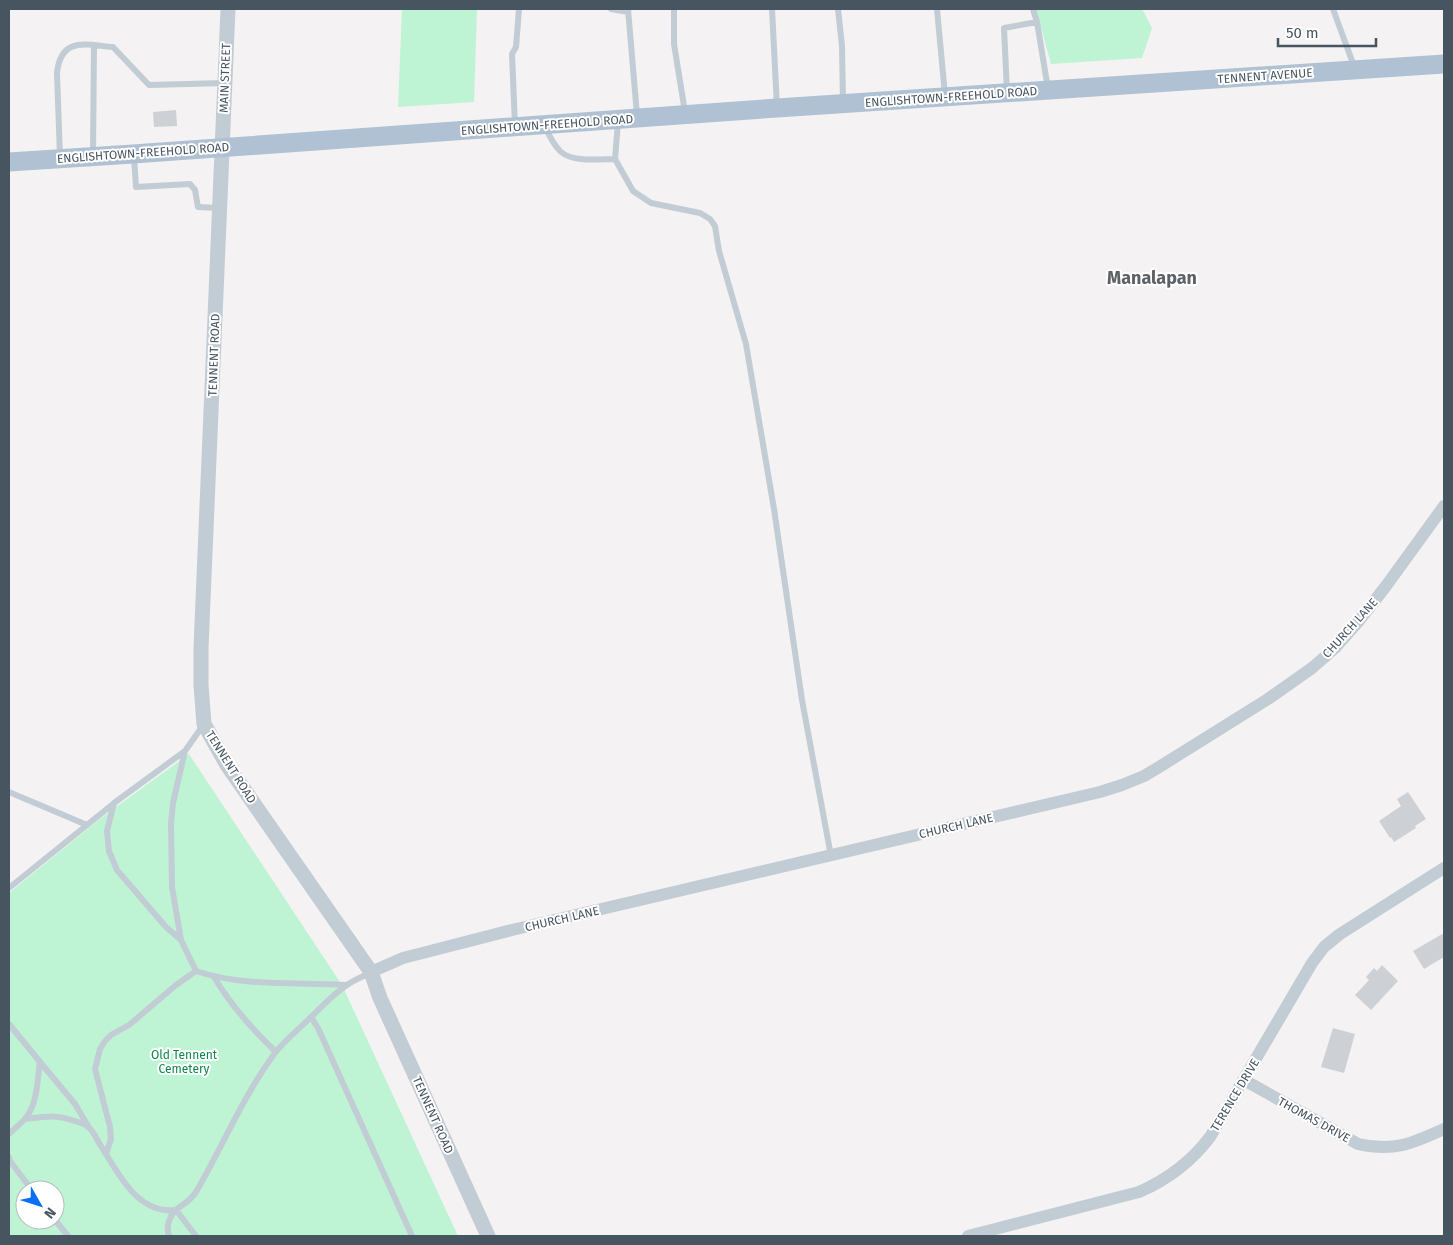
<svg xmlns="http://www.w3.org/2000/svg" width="1453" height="1245" viewBox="0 0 1453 1245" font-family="'Fira Sans',sans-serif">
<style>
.green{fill:#bef4d3;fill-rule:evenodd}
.building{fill:#cdd1d6}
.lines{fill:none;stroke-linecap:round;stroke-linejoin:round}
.service{stroke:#c2ccd4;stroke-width:6}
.minor{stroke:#c2ccd4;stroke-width:12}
.tertiary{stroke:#c2ccd4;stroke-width:15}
.primary{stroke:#afc1d2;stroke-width:19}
.labels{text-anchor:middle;stroke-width:4;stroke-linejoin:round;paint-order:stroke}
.street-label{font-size:12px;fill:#475561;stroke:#fff}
.park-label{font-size:12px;fill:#0f864b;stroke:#fff}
.district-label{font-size:18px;font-weight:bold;fill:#5d6267;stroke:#fff}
</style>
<rect width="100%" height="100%" fill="#f4f2f2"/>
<path class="green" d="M402,9H477L474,102L398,107Z
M1036,9H1142L1152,28L1142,58L1051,64Z
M189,754L342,985L458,1236H9V893L101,818ZM25,1190H55V1220H25Z"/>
<path class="building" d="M176,110L177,126L154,127L153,112Z
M1408,792L1426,819L1415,826L1416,828L1394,842L1391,837L1390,838L1379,821L1401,806L1397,799Z
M1444,933V957L1424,969L1413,951Z
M1382,965L1398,981L1371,1010L1355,995L1369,980L1366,977L1374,968L1377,971Z
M1333,1028L1355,1034L1344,1073L1321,1067Z"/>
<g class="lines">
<path class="service" d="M611,9L628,12
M628,9L637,115
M674,9V44L685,112
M772,9L777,107
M838,9L842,46L843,102
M937,9L945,95
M1033,9L1037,22L1048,89
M1333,9L1355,69
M1007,92L1004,28L1037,22
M618,122L615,159L633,191L651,203L700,213L710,219L715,226L719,251L746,344L774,509L802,700L831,856
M515,126L512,54L516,47L519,9
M545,127C549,135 553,144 560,151C572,163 600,159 615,159
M93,155L94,45
M60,157L57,73C61,36 86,45 113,47L149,85L225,83
M134,157L136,187L190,184L195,190L198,207L219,208
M204,724L185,751L173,803L171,824L172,887L181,940L196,971C243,987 298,982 347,985
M9,792L87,825
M9,888L113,804
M181,940L166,927L117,870L109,851L107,831L114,803L185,751
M214,977C230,1004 253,1030 276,1052
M311,1017L318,1028L412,1236
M9,1024L40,1062C37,1081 38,1105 24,1120C19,1125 14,1129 9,1134
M40,1062L75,1104L88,1126
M25,1119C47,1116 57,1114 78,1122C81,1123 86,1124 88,1127C93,1130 96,1138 99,1143C117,1170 136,1215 176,1210L196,1236
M106,1154L111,1139L110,1127L95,1069L100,1049L105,1041L111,1035L129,1025L176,985L196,971
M9,1157L10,1161L32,1190
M55,1220L68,1236
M169,1236C166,1228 169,1215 177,1209C185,1203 190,1201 196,1192C223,1146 243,1096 275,1053C285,1040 298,1030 310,1018C322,1007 333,994 347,985C354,980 362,977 370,973"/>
<path class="minor" d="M371,972L403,958L512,930L1100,792L1122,785L1144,776L1164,764L1268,699L1312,668L1335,648L1358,622L1386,586L1444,506
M1244,1080L1358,1144C1394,1152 1411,1144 1444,1129
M968,1236L1139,1192C1169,1179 1191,1162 1210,1137L1312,963L1324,947L1340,934L1444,868"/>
<path class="tertiary" d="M228,9L201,648V685L204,724L227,765L371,972L380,998L488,1236"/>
<path class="primary" d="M9,162L133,154L777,108L1444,64"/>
</g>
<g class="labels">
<g class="street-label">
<text transform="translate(1265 76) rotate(-4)" y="4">TENNENT AVENUE</text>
<text transform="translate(225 78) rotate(-88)" y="4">MAIN STREET</text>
<text transform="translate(951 97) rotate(-4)" y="4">ENGLISHTOWN-FREEHOLD ROAD</text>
<text transform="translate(547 125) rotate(-4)" y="4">ENGLISHTOWN-FREEHOLD ROAD</text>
<text transform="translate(143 153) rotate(-4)" y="4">ENGLISHTOWN-FREEHOLD ROAD</text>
<text transform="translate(214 355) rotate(-88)" y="4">TENNENT ROAD</text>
<text transform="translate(1350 628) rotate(-48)" y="4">CHURCH LANE</text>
<text transform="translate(231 767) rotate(58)" y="4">TENNENT ROAD</text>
<text transform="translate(956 826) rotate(-13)" y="4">CHURCH LANE</text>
<text transform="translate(562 919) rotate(-13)" y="4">CHURCH LANE</text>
<text transform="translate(1235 1095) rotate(-59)" y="4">TERENCE DRIVE</text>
<text transform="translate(433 1115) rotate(66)" y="4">TENNENT ROAD</text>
<text transform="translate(1314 1120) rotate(29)" y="4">THOMAS DRIVE</text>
</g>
<g class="park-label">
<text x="184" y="1059">Old Tennent<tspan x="184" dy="14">Cemetery</tspan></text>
</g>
<g class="district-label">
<text x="1152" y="284">Manalapan</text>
</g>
</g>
<rect width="1453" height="1245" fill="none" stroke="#475561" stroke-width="20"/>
<g transform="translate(40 1205) rotate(129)"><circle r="24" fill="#ffffff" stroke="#b5bbc0"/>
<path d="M0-4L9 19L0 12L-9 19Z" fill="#096ff6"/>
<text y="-8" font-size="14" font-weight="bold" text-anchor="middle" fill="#475561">N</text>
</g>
<path d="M1278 38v8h98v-8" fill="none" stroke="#475561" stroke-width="2.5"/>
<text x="1286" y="38" font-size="15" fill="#475561" stroke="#ffffff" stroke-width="4" paint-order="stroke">50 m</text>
</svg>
